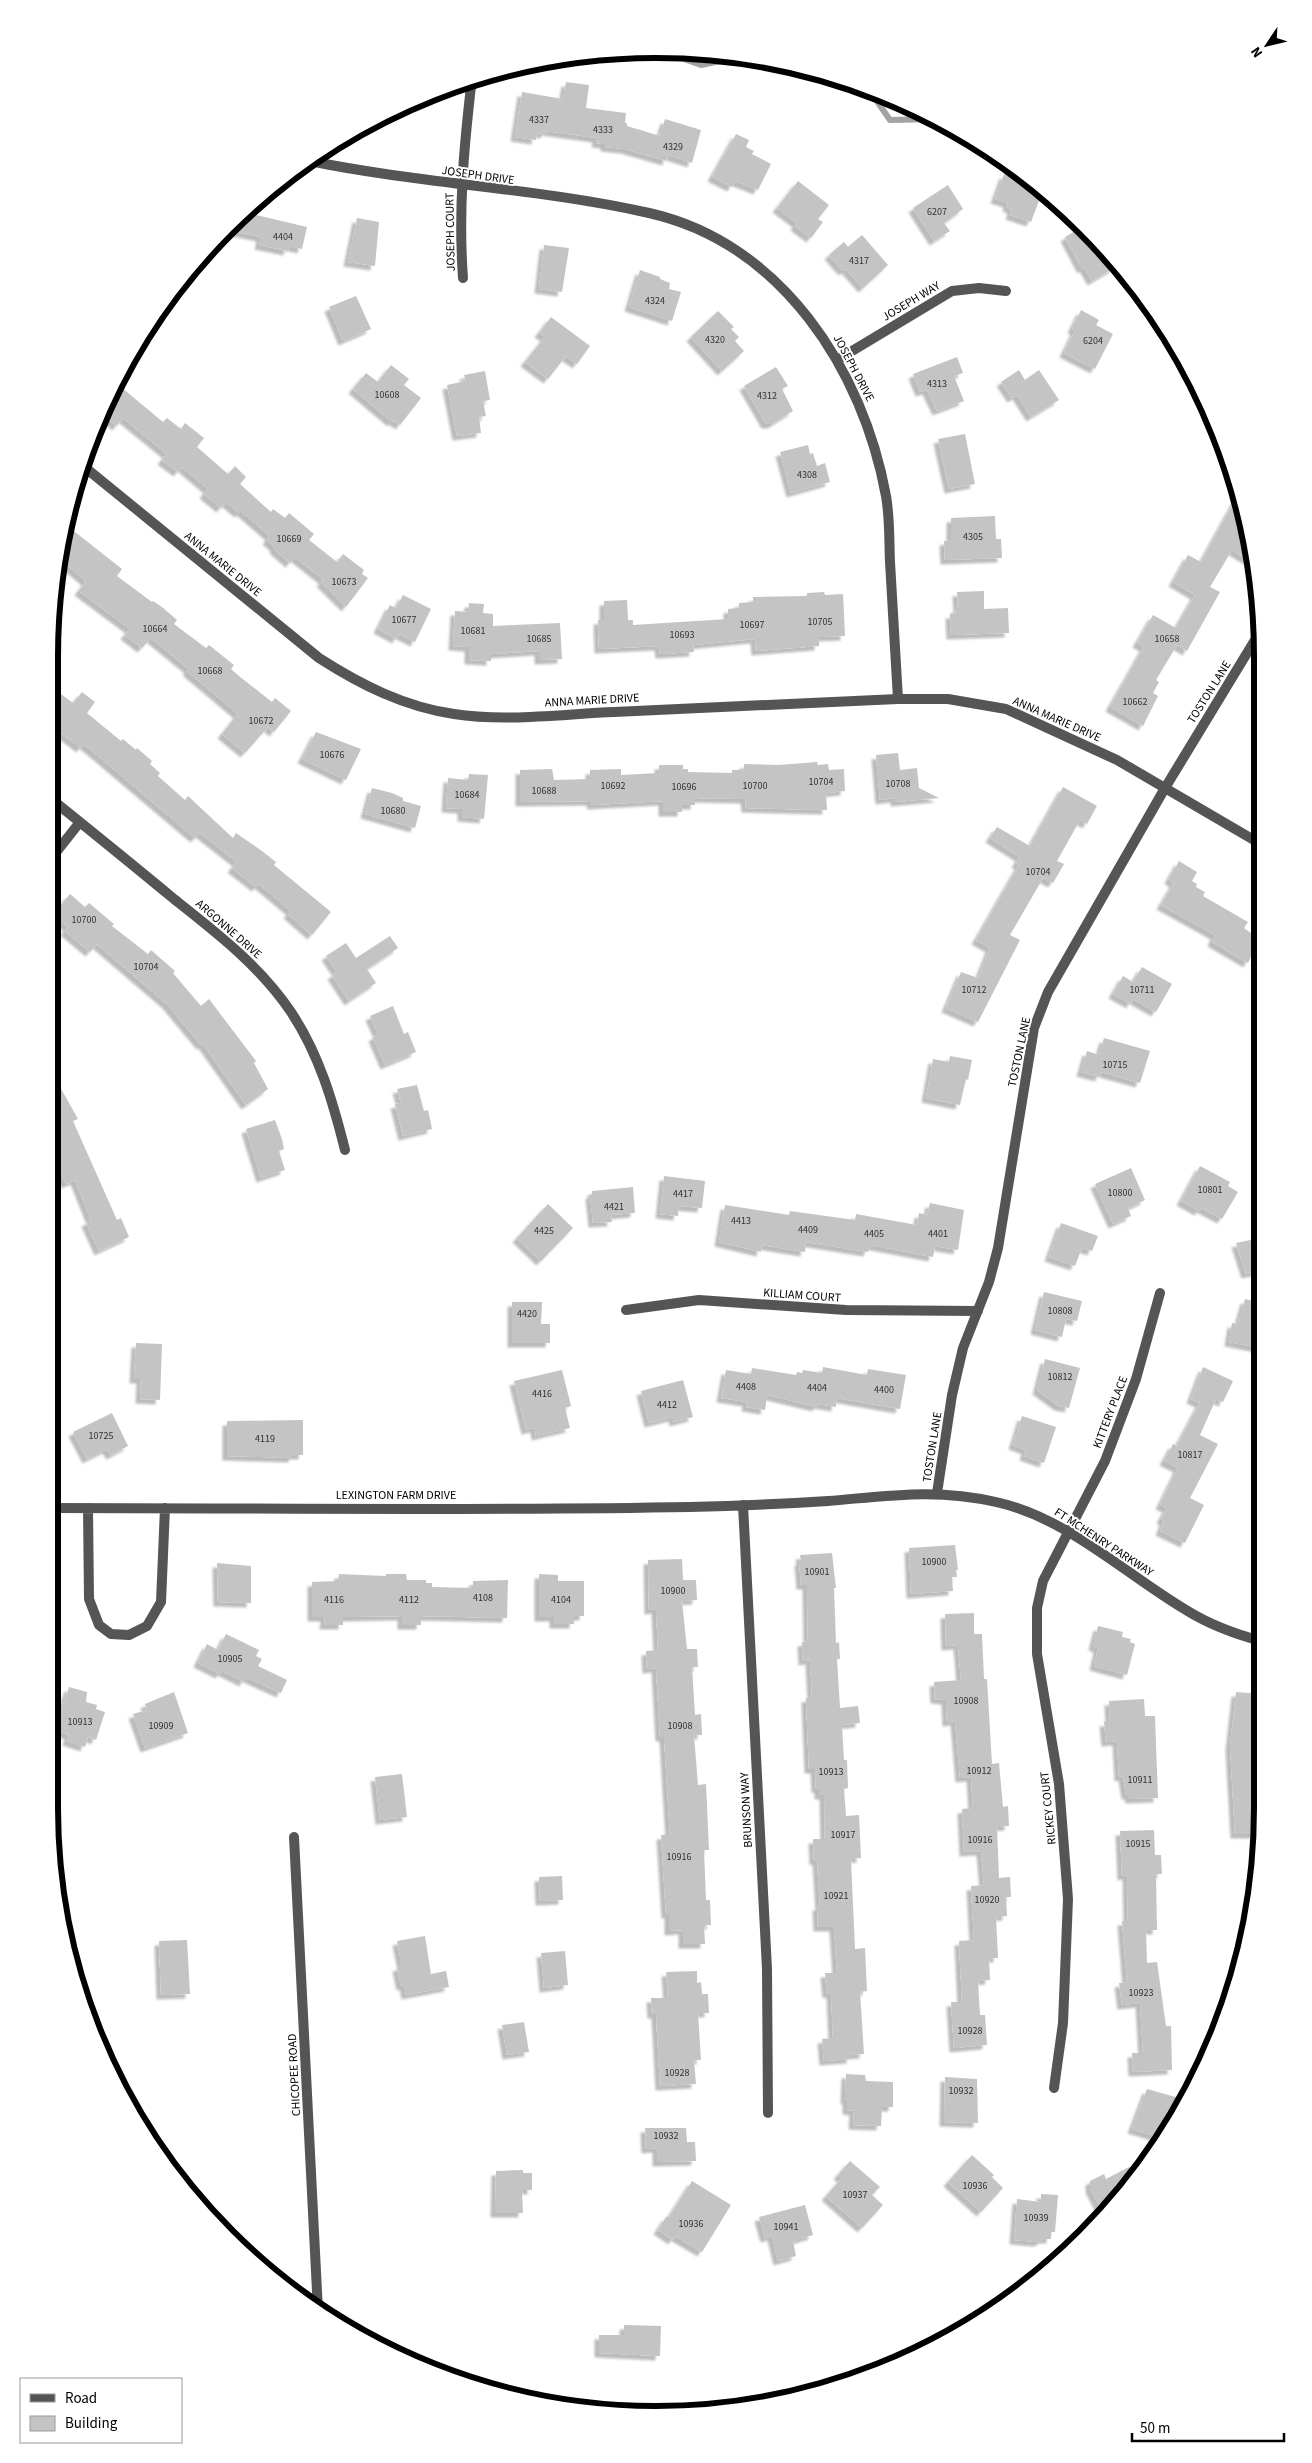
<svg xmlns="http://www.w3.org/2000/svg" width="1312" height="2463" viewBox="0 0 1312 2463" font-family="'Source Sans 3',sans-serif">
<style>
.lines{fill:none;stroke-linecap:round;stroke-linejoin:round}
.stream{stroke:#a3a3a3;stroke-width:6}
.building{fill:#c4c4c4;filter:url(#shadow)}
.minor{stroke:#555;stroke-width:10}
.labels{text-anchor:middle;stroke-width:4;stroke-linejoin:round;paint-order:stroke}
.number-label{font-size:10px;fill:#313131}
.street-label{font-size:12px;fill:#000;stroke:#fff}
.rim{fill:none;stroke:#000;stroke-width:6}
</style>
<defs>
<filter id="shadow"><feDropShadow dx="-4.5" dy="4.5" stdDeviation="1" flood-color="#0004"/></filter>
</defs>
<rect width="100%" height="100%" fill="#fff"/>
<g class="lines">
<path class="stream" d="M661,51L701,65L740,57
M870,91L890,120L936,119"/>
</g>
<path class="building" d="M566,82L589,85L586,108L626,113L625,123H627V126L660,136L665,119L701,130L692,163L668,155L667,161L625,149L605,147V144L596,143L597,138L546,131L545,134L537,133L536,140L515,137L522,92L563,99Z
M736,134L749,140L746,147L754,151L752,154L771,164L758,190L735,181L732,187L712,177Z
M1004,174L1021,180L1022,177L1043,190L1031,222L1010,215L1012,209L1007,207L1008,203L995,199Z
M798,181L829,205L818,219L823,222L811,238L795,226L797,223L777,208Z
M948,185L963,209L944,223L950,231L934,241L913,208Z
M244,212L307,227L302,249L289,246L288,251L259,245L261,237L227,230Z
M357,218L379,222L375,266L348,262Z
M1082,227L1101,247L1114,268L1092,281L1084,267L1082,269L1065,237Z
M862,235L888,265L863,288L846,269L843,271L829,255L844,242L848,247Z
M544,245L569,248L562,292L539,289Z
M640,270L660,277V279L670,283L669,289L681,292L672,321L629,307Z
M356,296L371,329L343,341L329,307Z
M1081,310L1099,320L1096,325L1113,334L1095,369L1064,353L1075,330L1072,329Z
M718,311L734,327L731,329L739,337L735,341L744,351L722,371L691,337Z
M551,317L590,346L577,364L566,356L548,379L525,362L545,337L539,333Z
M957,357L963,373L954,376L964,401L937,411L927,390L920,392L913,374Z
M391,365L409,379L404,385L421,398L400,425L393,420L392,422L353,389L366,373L378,382Z
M776,367L788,386L782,389L793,411L772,424H766L744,386Z
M1019,370L1025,380L1039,370L1059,400L1031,417L1017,395L1012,398L1001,382Z
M485,371L490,400L483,401L486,416L479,417L481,433L457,436L447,385L466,381L464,375Z
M115,382L163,422L167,418L181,429L185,423L204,438L197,447L228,474L235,466L246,477L240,484L271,512L273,509L285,518L289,513L314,534L309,540L337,562L343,554L364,570L362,574L368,578L346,607L321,582L324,580L295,557L290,563L274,549L275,547L267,540L270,536L241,511L239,513L226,502L221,508L204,494L208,489L182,467L178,472L162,460L167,454L123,418L117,426L102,413Z
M965,434L975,484L949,489L938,439Z
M808,445L810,454L813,453L817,466L825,463L830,482L791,493L780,452Z
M1237,497L1255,564L1232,550L1210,587L1220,592L1187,651L1177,645L1156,680L1159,682L1153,693L1158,696L1143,726L1110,707L1144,647L1137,643L1153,615L1176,628L1195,595L1173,582L1188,555L1201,562Z
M995,516L996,539H1001L1002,558L945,560L944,541L951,540V518Z
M65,524L122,569L117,576L152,602L153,601L162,607L177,620L174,624L206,648L209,645L234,665L231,669L239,676L272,702L275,698L291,711L274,732L268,727L245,753L222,734L238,714L187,671L189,669L151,638L142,648L125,635L130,629L79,591L86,581L60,559Z
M984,591V609L1008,608L1009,633L951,635L950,614H956L955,609H958L957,592Z
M824,592L825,595L843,594L845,636L819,637V646L756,651L755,639L693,645L694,652L660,654L659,646L599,649L598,620H604V601L627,600L628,620H633V625L728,619V609L739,608V603L753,602V597L807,596V593Z
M403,595L431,609L415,642L399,634L397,639L378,629L390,605L396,608Z
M469,603L484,604L483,613L493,614V626L560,623L562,659L539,660V651L491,654V661L469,660V647L453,646L455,611L468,612Z
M82,692L95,702L87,713L121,741L123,739L136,750L137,748L152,761L150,764L160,773L158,776L185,800L188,796L233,838L236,833L262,851L276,862L274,865L331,912L312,935L288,914L291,911L259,884L256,887L232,868L237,862L200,833L195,838L84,744L81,748L56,729L58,726L50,719V708L61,694L73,703Z
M316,732L361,749L346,780L302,759Z
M898,753L900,770L917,768L919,788L939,798L895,802V798L880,800L876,755Z
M817,762L818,765L828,764L829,770L844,769L845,791L826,793L827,810L746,808L745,799L695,798V805H682V812H663V801L592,805L591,801L520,802V770L552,769L554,780L590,779V770L621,769V775L659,773V765H683V769H688V772L732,773V770H744V764L778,765Z
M469,774L488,775L484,819L462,817V809L446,808L448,778L468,780Z
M1063,787L1097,806L1087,824L1080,820L1057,861L1064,864L1053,883L1043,878L1010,935L1020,940L978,1022L946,1008L961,972L978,978L990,948L976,940L1019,865L1016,863L1020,857L990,838L997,827L1030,846Z
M372,788L392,793L403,798V801L421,806L415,828L365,814Z
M1179,861L1197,872L1192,881L1197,884L1196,887L1205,892L1203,896L1248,922L1244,928L1259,939L1248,963L1212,942L1215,935L1161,905L1174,883L1169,879Z
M70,894L85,907L89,903L114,924L112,926L148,954L151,950L175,971L173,973L201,1006L209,999L256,1061L254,1063L268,1089L246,1105L203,1044L201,1045L167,1004L97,944L90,952L65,931L68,927L53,914Z
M390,936L398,948L367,969L376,983L349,1001L332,975L337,972L326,956L346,943L356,958Z
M1142,967L1172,984L1156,1012L1133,999L1131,1004L1113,994L1123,976L1133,982Z
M393,1006L404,1034L408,1032L416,1052L385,1065L373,1037L378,1034L370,1016Z
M1104,1038L1150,1051L1140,1083L1101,1072L1100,1077L1081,1072L1087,1051L1099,1055Z
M950,1056L972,1060L968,1080L966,1079L960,1105L926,1098L933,1059L949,1062Z
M50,1069L78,1119L73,1121L117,1220L121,1218L129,1237L99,1251L86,1222L91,1220L75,1180L66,1184L52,1151L57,1148L49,1130Z
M417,1085L424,1111L428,1110L432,1129L403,1136L395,1104L401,1103L397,1089Z
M275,1120L282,1139L284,1149L279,1151L285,1170L261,1178L246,1129Z
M1200,1166L1230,1182L1228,1186L1238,1192L1222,1219L1201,1208L1199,1211L1181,1201Z
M1131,1168L1145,1200L1128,1208L1131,1216L1113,1224L1095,1184Z
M664,1176L705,1181L702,1208L679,1206L678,1216L660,1214Z
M633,1187L635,1213L611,1215L612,1222L593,1223L590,1195L592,1194V1191Z
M930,1203L964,1210L958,1250L935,1246L933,1257L870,1245L868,1252L806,1242L805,1252L762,1245L761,1252L719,1242L725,1205L789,1215L790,1211L855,1220L856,1214L917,1225L919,1213L927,1215Z
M548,1204L573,1228L541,1261L517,1238Z
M1061,1223L1098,1236L1092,1251L1082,1248L1075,1266L1049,1257Z
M1260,1238V1271L1246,1274L1236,1243Z
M1044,1292L1082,1301L1077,1321L1066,1319L1062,1337L1035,1330Z
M1245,1299L1260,1303V1348L1229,1342L1232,1323L1238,1324Z
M512,1302H542L541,1324H550V1343H512Z
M136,1343L162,1344L160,1400L140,1399L141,1379H134Z
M1045,1359L1080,1368L1069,1408L1059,1406L1037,1390Z
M823,1367L867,1375L868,1369L906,1375L900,1409L837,1398L836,1407L818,1404L817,1407L767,1395L765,1410L746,1407L747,1402L721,1398L726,1370L751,1374L752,1368L796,1375L797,1372L802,1373L803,1370L822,1373Z
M1203,1367L1233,1381L1223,1402L1216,1399L1200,1435L1218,1444L1190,1498L1204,1505L1185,1543L1160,1531L1164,1521L1161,1519L1167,1508L1160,1505L1178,1468L1164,1461L1173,1444L1177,1446L1200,1403L1191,1399Z
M562,1370L571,1406L565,1408L570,1428L536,1436L535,1428L526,1430L514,1381Z
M683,1380L693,1417L674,1422L673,1417L649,1423L641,1391Z
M112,1413L128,1446L111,1455L107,1449L87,1459L73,1432Z
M1022,1416L1056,1427L1044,1463L1024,1456L1026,1450L1013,1445Z
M303,1420V1455H293V1458L227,1456V1421Z
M955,1545L958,1570H956L957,1577H952L953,1591L911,1594L909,1548Z
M832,1553L836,1588H834L836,1643L839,1642L840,1659H837L840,1708L858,1706L860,1723L842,1725L844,1760H847L848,1788L844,1789L846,1816L859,1815L861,1858L851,1859L855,1949L865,1948L867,1991L860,1992L864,2054L851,2055V2059L824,2061L822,2039L833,2038L831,1993L827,1994L825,1973H837L834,1927H818L817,1906H820L817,1860L814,1861L813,1839H825L824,1795H819V1788L816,1789L815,1769H809L806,1698L812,1697L810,1660L803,1661L802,1642L808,1641L807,1585H801L799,1561H801L800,1555Z
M682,1559L683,1580H696L697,1600L682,1601L687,1649H697L698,1667H692L695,1715L701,1714L702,1735H694L698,1785L706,1784L709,1850H704L706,1900H710L711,1925H704L705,1944H683V1930L669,1931V1914H666L661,1835H670L664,1737H660L656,1668L647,1669L646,1651L658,1650L656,1609L649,1610L648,1560Z
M217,1563L251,1566V1603L218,1602Z
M339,1574L386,1576V1574H406L407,1580H426V1583H432V1587L473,1588V1581L508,1580L507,1618L421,1616V1625H402V1616L343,1617V1625H324L325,1617H312V1582L338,1581Z
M539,1574L558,1575V1581H584V1616H574V1624H554V1617H539Z
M974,1613V1634H982L984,1679H987L992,1764L999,1763L1003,1807L1008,1806L1009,1826L997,1827L999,1878L1010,1877L1011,1897H1006L1007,1916L996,1917L998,1958H989L990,1980L978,1981L980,2015H985L987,2045L954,2048L951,2002H962L959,1941L974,1940L971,1886L984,1885L981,1851L964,1852L962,1809L973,1808L971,1777L960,1778L955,1721L947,1722L946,1700L935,1699L934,1682L961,1680L958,1645L946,1646L945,1614Z
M1098,1626L1123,1632L1122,1637L1131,1639L1130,1642L1135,1644L1127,1675L1094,1666L1098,1648L1093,1646Z
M226,1634L259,1650L256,1656L262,1659L258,1666L287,1680L281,1693L246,1677L244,1682L222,1671L220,1674L198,1663L207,1644L218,1650Z
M69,1687L87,1692L86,1702L97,1705L96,1709L105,1712L96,1740L88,1737L85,1747L67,1741L69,1735L55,1730Z
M174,1692L188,1733L145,1748L133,1714L147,1710L145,1704Z
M1236,1692L1261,1694L1262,1834H1235L1230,1746Z
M1144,1699L1145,1716H1155L1158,1798L1130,1799L1129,1795H1126L1123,1776L1119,1777L1117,1741L1106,1742L1104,1722H1110L1109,1701Z
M402,1774L407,1817L380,1820L375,1777Z
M1154,1830L1155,1855H1161L1162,1874H1156L1157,1930H1146L1147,1963L1157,1962L1166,2026H1171L1172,2070L1133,2072L1132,2053H1143L1140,2003L1122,2005L1119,1983L1127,1982L1122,1921H1128L1127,1875L1122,1876L1120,1831Z
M562,1876L563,1900L540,1901L539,1877Z
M425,1936L431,1974L446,1971L449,1987L406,1995L404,1985L401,1986L397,1967L402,1966L397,1941Z
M187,1940L190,1994L161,1995L159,1941Z
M565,1951L568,1985L544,1988L541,1953Z
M697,1971V1983L701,1982L702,1994H708L709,2013H698L701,2060H694L696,2084L660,2086L656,2014H652L651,1998H668L666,1972Z
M524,2022L529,2052L507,2055L502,2025Z
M846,2074L865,2075L866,2081L893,2082V2107H882L881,2126L853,2125L854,2111L847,2110V2100L845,2099Z
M945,2077L977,2079L978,2123L944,2122Z
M1147,2089L1179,2098L1175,2110L1179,2111L1162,2138L1132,2129Z
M645,2128H686L687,2142H695L696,2161L657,2162V2148L646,2149Z
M972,2155L994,2175L992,2177L1003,2188L981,2212L948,2182Z
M850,2161L880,2187L872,2195L883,2205L862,2228L826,2196L842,2178L838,2175Z
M1129,2167L1135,2179L1103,2214L1090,2188V2181L1104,2174L1106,2179Z
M523,2170V2173H532V2190H522L523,2213H495L496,2171Z
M692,2181L731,2205L702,2252L675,2236L673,2240L658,2230L666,2217H669Z
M1041,2194L1058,2195L1055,2232H1051V2239H1043L1039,2242L1014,2240L1017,2199L1041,2202Z
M805,2205L813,2235L793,2241L796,2256L778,2261L772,2236L765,2238L759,2217Z
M624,2325L661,2326L660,2356L599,2353V2335H624Z"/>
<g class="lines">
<path class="minor" d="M310,161C422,184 538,188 649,213C782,243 863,370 886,496C890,518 889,541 890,562C893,608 895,653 898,699
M463,278C458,211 464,145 472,78
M837,360L952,291L979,288L1006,291
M82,465L319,658C361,685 405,707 454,714C505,722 563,714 614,712C708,708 803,703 898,699H948L1006,709L1117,760L1259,843
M50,798C91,831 133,865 174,899C217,933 260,966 291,1012C319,1054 333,1102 345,1150
M50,860L80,822
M49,1276L56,1294L55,1351
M626,1310L699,1300L846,1310L978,1311
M937,1493L952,1395L963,1348L989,1282L998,1248L1034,1028L1048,992L1165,788L1258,635
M743,1505L767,1969L768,2113
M49,1508C263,1508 476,1511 690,1507C736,1506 782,1504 828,1501C888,1496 936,1488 996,1502C1068,1518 1125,1574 1186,1610C1210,1625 1235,1634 1261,1641
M88,1508L89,1599L99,1625L111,1634L129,1635L147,1626L161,1602L165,1508
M294,1837L318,2311
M1054,2088L1063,2023L1068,1899L1059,1784L1037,1654V1608L1043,1581L1105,1461L1136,1379L1160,1293"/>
</g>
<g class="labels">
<g class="number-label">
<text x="539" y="123">4337</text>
<text x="603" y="133">4333</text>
<text x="673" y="150">4329</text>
<text x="937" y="215">6207</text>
<text x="283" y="240">4404</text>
<text x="859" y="264">4317</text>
<text x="655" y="304">4324</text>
<text x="715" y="343">4320</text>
<text x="1093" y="344">6204</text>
<text x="937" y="387">4313</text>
<text x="387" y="398">10608</text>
<text x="767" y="399">4312</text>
<text x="807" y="478">4308</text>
<text x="973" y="540">4305</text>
<text x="289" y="542">10669</text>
<text x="344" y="585">10673</text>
<text x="404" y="623">10677</text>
<text x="820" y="625">10705</text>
<text x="752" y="628">10697</text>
<text x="155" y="632">10664</text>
<text x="473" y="634">10681</text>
<text x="682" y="638">10693</text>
<text x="539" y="642">10685</text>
<text x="1167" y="642">10658</text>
<text x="210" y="674">10668</text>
<text x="1135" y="705">10662</text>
<text x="261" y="724">10672</text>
<text x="332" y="758">10676</text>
<text x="821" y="785">10704</text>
<text x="898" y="787">10708</text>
<text x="613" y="789">10692</text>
<text x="755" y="789">10700</text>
<text x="684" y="790">10696</text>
<text x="544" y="794">10688</text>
<text x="467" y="798">10684</text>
<text x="393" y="814">10680</text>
<text x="1038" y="875">10704</text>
<text x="84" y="923">10700</text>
<text x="146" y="970">10704</text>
<text x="974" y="993">10712</text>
<text x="1142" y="993">10711</text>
<text x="1115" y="1068">10715</text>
<text x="1210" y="1193">10801</text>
<text x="1120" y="1196">10800</text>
<text x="683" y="1197">4417</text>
<text x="614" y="1210">4421</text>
<text x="741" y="1224">4413</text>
<text x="808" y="1233">4409</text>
<text x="544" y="1234">4425</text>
<text x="874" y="1237">4405</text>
<text x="938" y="1237">4401</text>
<text x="1060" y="1314">10808</text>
<text x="527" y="1317">4420</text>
<text x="1060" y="1380">10812</text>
<text x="746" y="1390">4408</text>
<text x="817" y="1391">4404</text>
<text x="884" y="1393">4400</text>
<text x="542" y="1397">4416</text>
<text x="667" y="1408">4412</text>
<text x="101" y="1439">10725</text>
<text x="265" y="1442">4119</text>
<text x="1190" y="1458">10817</text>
<text x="934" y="1565">10900</text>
<text x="817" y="1575">10901</text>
<text x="673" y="1594">10900</text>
<text x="483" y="1601">4108</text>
<text x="334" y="1603">4116</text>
<text x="409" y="1603">4112</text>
<text x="561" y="1603">4104</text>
<text x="230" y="1662">10905</text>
<text x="966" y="1704">10908</text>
<text x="80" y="1725">10913</text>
<text x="161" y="1729">10909</text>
<text x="680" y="1729">10908</text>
<text x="979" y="1774">10912</text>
<text x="831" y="1775">10913</text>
<text x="1140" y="1783">10911</text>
<text x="843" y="1838">10917</text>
<text x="980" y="1843">10916</text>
<text x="1138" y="1847">10915</text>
<text x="679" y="1860">10916</text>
<text x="836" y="1899">10921</text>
<text x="987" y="1903">10920</text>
<text x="1141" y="1996">10923</text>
<text x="970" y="2034">10928</text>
<text x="677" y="2076">10928</text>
<text x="961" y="2094">10932</text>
<text x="666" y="2139">10932</text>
<text x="975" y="2189">10936</text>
<text x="855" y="2198">10937</text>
<text x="1036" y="2221">10939</text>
<text x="691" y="2227">10936</text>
<text x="786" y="2230">10941</text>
</g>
<g class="street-label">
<text transform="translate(478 175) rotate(8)" y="4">JOSEPH DRIVE</text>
<text transform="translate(450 232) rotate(-91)" y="4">JOSEPH COURT</text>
<text transform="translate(911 301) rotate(-31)" y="4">JOSEPH WAY</text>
<text transform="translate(854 368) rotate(62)" y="4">JOSEPH DRIVE</text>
<text transform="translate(223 564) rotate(39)" y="4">ANNA MARIE DRIVE</text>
<text transform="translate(1209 692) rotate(-58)" y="4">TOSTON LANE</text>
<text transform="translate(592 700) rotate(-3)" y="4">ANNA MARIE DRIVE</text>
<text transform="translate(1057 719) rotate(24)" y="4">ANNA MARIE DRIVE</text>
<text transform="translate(229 929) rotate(41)" y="4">ARGONNE DRIVE</text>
<text transform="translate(1019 1052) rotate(-78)" y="4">TOSTON LANE</text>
<text transform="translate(802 1295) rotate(4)" y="4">KILLIAM COURT</text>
<text transform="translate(1110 1412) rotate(-69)" y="4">KITTERY PLACE</text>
<text transform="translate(932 1447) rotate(-81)" y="4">TOSTON LANE</text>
<text x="396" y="1499">LEXINGTON FARM DRIVE</text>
<text transform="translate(1104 1542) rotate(33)" y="4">FT MCHENRY PARKWAY</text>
<text transform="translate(1048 1808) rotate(-96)" y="4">RICKEY COURT</text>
<text transform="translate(746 1810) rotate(-93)" y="4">BRUNSON WAY</text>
<text transform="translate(294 2075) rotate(-93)" y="4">CHICOPEE ROAD</text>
</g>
</g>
<path d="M0 0H1312V2463H0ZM656 58H656A598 598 0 0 1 1254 656V1808A598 598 0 0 1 656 2406H656A598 598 0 0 1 58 1808V656A598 598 0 0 1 656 58Z" fill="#fff" fill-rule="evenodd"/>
<path class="rim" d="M656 58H656A598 598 0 0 1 1254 656V1808A598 598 0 0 1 656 2406H656A598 598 0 0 1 58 1808V656A598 598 0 0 1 656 58Z"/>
<rect x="20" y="2378" width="162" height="65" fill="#ffffff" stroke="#999999"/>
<rect x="30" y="2394" width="25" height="8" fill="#555555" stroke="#999999"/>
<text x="65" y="2403" font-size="15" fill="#000000">Road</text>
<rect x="30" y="2416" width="25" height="15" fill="#c4c4c4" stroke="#999999"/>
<text x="65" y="2428" font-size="15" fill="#000000">Building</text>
<g transform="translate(1267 45) rotate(235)" stroke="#ffffff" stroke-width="4" paint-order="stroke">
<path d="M0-4L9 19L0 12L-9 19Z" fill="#000000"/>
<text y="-8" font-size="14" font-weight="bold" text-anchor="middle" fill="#000000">N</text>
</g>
<path d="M1132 2433v8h152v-8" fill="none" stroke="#000000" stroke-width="2.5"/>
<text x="1140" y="2433" font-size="15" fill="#000000" stroke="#ffffff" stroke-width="4" paint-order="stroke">50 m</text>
</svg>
